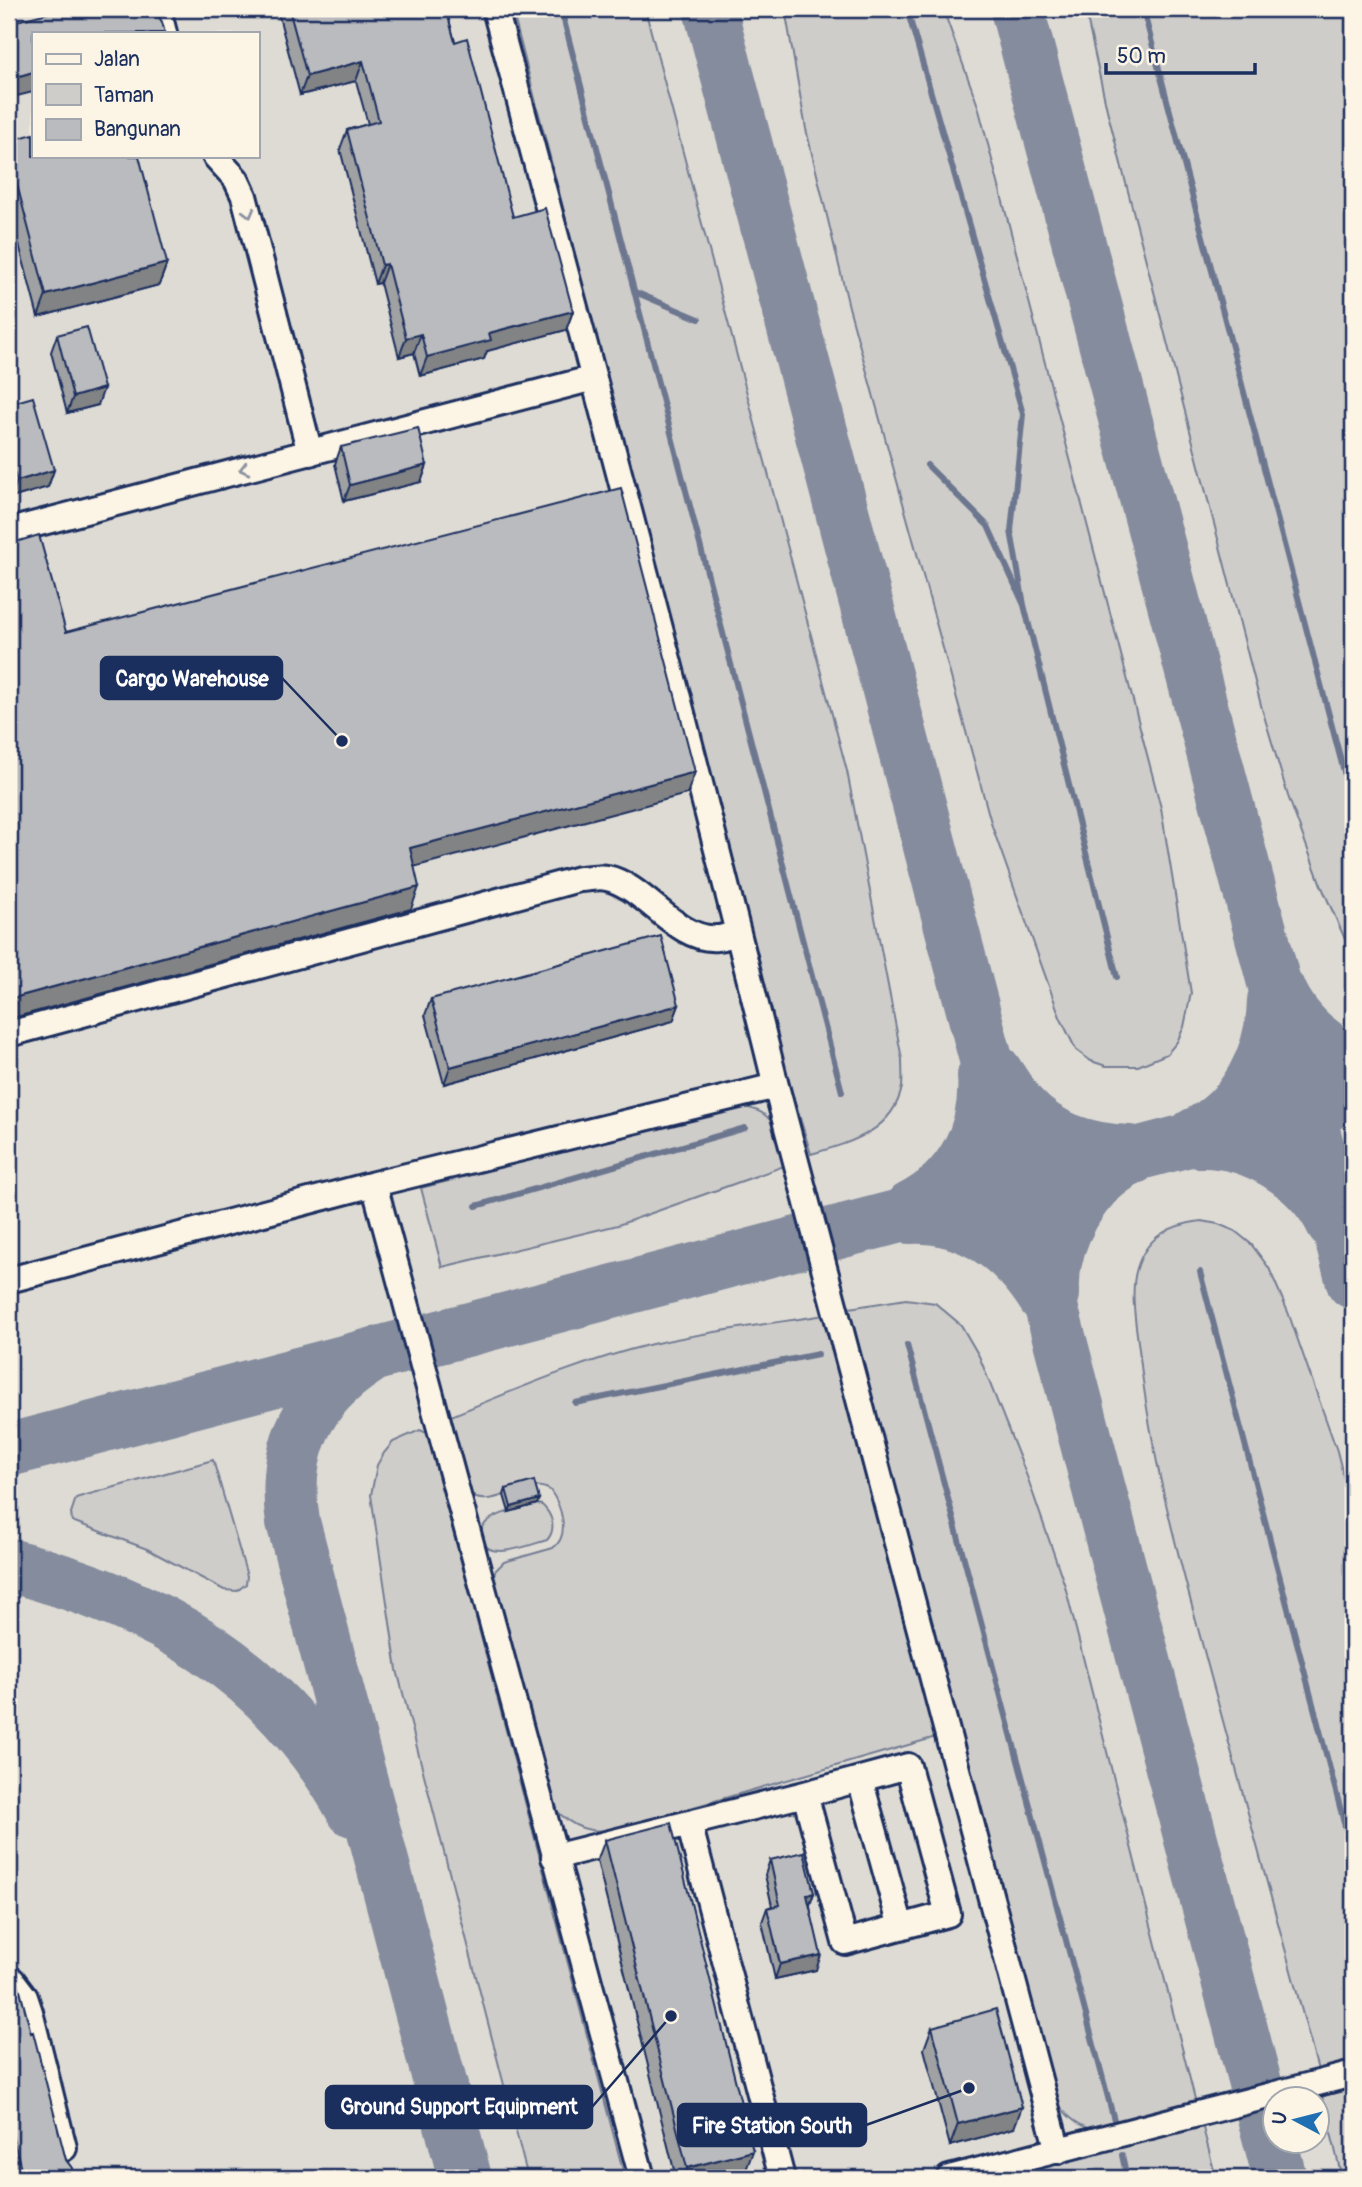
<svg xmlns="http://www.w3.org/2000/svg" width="1362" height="2187" viewBox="0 0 1362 2187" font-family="Pangolin,sans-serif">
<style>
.built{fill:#dedbd4;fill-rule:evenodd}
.green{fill:#cfcdca;stroke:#757e94;stroke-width:2}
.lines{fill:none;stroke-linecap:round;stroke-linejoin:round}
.stream{stroke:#6c778f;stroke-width:6}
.taxiway{stroke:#848c9e;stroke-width:54}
.minor-casing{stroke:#1b2f5e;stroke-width:30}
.minor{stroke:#fcf5e5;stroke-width:24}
.wall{fill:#a0a1a3;stroke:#1b2f5e;stroke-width:2}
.shaded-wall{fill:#828385;stroke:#1b2f5e;stroke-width:2}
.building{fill:#babbbe;stroke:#1b2f5e;stroke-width:2}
.oneway{stroke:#8c92a2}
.leader{fill:none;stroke:#1b2f5e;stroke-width:2.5}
.callout-dot{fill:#1b2f5e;stroke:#fcf5e5;stroke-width:2.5}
.callout{fill:#1b2f5e;stroke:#1b2f5e;stroke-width:2.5}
.callout-label{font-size:21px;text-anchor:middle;font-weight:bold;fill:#fff}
</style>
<rect width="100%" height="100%" fill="#eee9dd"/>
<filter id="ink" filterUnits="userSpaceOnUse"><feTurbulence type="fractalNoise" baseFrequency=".0143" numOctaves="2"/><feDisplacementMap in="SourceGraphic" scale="14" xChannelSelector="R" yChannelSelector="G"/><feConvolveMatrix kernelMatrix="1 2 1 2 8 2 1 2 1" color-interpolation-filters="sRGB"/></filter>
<g filter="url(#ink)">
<path class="built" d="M9,9H1353V2178H9ZM33,33H257V156H33ZM1274,2100H1316V2142H1274Z"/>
<path class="green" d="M512,9H645L847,771L902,1059C902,1068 903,1078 902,1087C893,1132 849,1143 811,1154L779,1049Z
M785,9H943L978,106L1161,808L1191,993L1184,1027L1177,1042L1167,1054L1138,1066H1106L1091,1061L1076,1050L1060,1017L992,826L849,307L806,129Z
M1085,9H1353V957L1321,885L1288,796L1262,709L1107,110Z
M738,1107C777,1108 777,1134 787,1165L618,1225L442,1267L421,1188Z
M1201,1221L1218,1224L1235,1231L1251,1244L1269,1268L1288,1312L1337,1451L1353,1515V2061L1318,2070C1282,1939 1247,1808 1211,1677C1183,1572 1152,1466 1140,1357C1137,1331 1129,1293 1137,1268C1147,1236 1170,1225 1201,1221Z
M906,1299L935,1303L961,1325L979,1356L1028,1479L1065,1586L1196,2103L1090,2129C1074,2123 1066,2115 1056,2101L849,1308Z
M825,1315L936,1737L614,1830C589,1833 573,1828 555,1809L493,1585L495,1571L504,1562L553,1548C571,1535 561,1505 550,1490C527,1477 500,1505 476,1498L471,1493L451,1416C517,1389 582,1361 652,1344C709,1331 767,1324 825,1315Z
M420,1430L427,1433L625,2178H528L397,1670L371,1495L377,1465L384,1453L393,1442Z
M213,1460L247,1576L246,1584L237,1591L224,1590L147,1549L72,1521L71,1513L76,1498L79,1497Z
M537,1504L542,1505C552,1514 557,1529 547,1540C532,1544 487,1563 482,1539C480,1532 483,1524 489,1520C502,1511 522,1509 537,1504Z
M1353,2088V2178H1342L1322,2096Z
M1202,2124L1216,2178H1000Z"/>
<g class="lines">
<path class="stream" d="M561,9L842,1092
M907,9L1023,414L1011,531L1024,605
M1143,9L1353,806
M635,292L699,319
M927,465L988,526L1024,605L1117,977
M476,1206L745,1128
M1200,1272L1353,1857
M907,1345L1114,2120
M575,1403L818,1354
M1122,2155L1127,2178"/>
<path class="taxiway" d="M710,9L1280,2178
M1017,9L1353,1282
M1281,994C1296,1025 1323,1048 1353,1062
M995,1071C1003,1083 1011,1097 1021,1108C1049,1139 1090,1151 1130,1152
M1194,1135C1245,1112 1273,1054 1274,1000
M1198,1141C1253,1139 1310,1175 1333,1223
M910,1209C961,1184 988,1131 984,1076
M910,1217C970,1214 1015,1250 1045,1298
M1053,1294C1050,1240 1082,1182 1132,1158
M367,1359C306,1398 282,1451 293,1522L465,2178
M9,1450L1353,1097
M9,1565C162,1607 273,1667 353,1810"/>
<defs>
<path id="minor" d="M158,9L164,33
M495,9C591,367 688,726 776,1086L1058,2151
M215,156L236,179L244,196L310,453
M9,531L594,378
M9,1034L579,879C588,879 599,876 607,878C645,886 677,942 717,938C724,938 732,934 738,933
M374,1184L776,1086
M9,1280L374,1184L642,2178
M860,1779L901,1927
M689,1823L782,2178
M554,1857L805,1794L908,1766L948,1914L845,1942L805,1794
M12,1980L25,1997L30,2012L64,2148
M949,2178L1353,2074"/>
</defs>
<use href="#minor" class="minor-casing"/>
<use href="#minor" class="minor"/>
</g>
<path class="wall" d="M277,9H446L455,42L513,217L573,311L566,330L487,351L484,359L420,376L414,353L399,357L380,283L375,284L340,149L347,130L368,124L356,81L300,95Z
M9,141L167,263L159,285L38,317L9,206Z
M57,335L98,405L67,413L51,352Z
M9,404L54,470L48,487L11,498L9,490Z
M341,447L427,465L421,482L344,501L335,464Z
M431,999L679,1005L673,1021L444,1084L425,1015Z
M506,1489L537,1504L509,1512L504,1495Z
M605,1840L745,2173L724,2178H676L597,1861Z
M770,1860L814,1893L810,1905L816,1970L775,1979L762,1922L767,1908L772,1906L765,1875Z
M9,1968L66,2160L74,2178H10L9,2174Z
M932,2027L1014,2128L950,2146L924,2049Z"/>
<path class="shaded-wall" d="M363,61L356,81L300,95L307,76Z
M33,72V92L9,98V79Z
M167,263L159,285L38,317L46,295Z
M387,264L380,283L375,284L382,265Z
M573,311L566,330L487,351L484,359L420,376L427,357L489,333Z
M421,334L414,353L399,357L406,338Z
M104,388L98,405L67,413L73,397Z
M427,465L421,482L344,501L350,485Z
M54,470L48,487L11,498L17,481Z
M695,772L687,794L402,870L410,848Z
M419,887L411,909L9,1019V1001L13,998Z
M679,1005L673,1021L444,1084L450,1067Z
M539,1499L537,1504L509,1512L511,1507Z
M814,1893L808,1908L807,1895Z
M821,1955L816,1970L775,1979L780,1964Z
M1022,2107L1014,2128L950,2146L958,2124Z
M753,2151L745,2173L724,2178H683L687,2168Z"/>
<path class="building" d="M63,9H156L158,15L162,22L165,33H33V72L9,79V23Z
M289,9H446L455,42L467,38L513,217L545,208L573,311L489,333L491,340L427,357L421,334L406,338L387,264L382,265L347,130L379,121L363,61L307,76Z
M33,134V156H139L167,263L46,295L9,154V141Z
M87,327L104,388L73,397L57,335Z
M33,397L54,470L17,481L9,453V404Z
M418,428L427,465L350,485L341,447Z
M621,488L695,772L410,848L419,887L13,998L9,1001V544L39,535L66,632Z
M661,936L679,1005L450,1067L431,999Z
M534,1481L539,1499L511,1507L506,1489Z
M671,1823L753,2151L687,2168L605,1840Z
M804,1852L814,1893L807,1895L821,1955L780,1964L767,1908L780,1905L770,1860Z
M9,1968L17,1979L31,2033L33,2032L66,2160L72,2168L74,2178H16L23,2176L9,2122Z
M996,2009L1022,2107L958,2124L932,2027Z"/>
<defs><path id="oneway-chevron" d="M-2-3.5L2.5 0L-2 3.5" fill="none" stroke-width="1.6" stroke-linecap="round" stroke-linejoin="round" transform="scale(1.75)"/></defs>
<g class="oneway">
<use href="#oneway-chevron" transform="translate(249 213) rotate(75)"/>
<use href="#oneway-chevron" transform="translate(244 469) rotate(166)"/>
</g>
</g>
<path class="leader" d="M342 741L282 678M671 2016L592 2107M969 2088L866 2125"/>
<g class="callout-dot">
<circle cx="342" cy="741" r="7"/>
<circle cx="671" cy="2016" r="7"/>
<circle cx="969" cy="2088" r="7"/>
</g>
<g class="callout">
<rect x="101" y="657" width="181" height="42" rx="7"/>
<rect x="326" y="2086" width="266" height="42" rx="7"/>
<rect x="678" y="2104" width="188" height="42" rx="7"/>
</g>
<g class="callout-label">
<text x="192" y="686">Cargo Warehouse</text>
<text x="459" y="2114">Ground Support Equipment</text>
<text x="772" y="2133">Fire Station South</text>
</g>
<rect width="1362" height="2187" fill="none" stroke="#fcf5e5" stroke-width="35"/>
<rect x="18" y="18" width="1327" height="2152" fill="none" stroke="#1b2f5e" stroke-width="2.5" filter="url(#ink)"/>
<rect x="32" y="32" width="228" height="126" fill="#fcf5e5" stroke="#a2a6af" stroke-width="2"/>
<rect x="46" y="54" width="35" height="10" fill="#fcf5e5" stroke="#a2a6af" stroke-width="2"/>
<text x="94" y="66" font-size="21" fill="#1b2f5e">Jalan</text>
<rect x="46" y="84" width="35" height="21" fill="#cfcdca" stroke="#a2a6af" stroke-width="2"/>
<text x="94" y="102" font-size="21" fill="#1b2f5e">Taman</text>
<rect x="46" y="119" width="35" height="21" fill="#babbbe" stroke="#a2a6af" stroke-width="2"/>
<text x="94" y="136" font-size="21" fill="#1b2f5e">Bangunan</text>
<g transform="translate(1296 2120) rotate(277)"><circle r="33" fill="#fcf5e5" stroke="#a2a6af" stroke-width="2"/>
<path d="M0-5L12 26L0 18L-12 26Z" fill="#1f6fb2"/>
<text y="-10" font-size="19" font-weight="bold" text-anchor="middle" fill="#1b2f5e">U</text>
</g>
<path d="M1106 63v10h149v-10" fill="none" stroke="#1b2f5e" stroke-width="3.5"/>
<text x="1117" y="63" font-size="21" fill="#1b2f5e" stroke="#fcf5e5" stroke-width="5" paint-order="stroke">50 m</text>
</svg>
